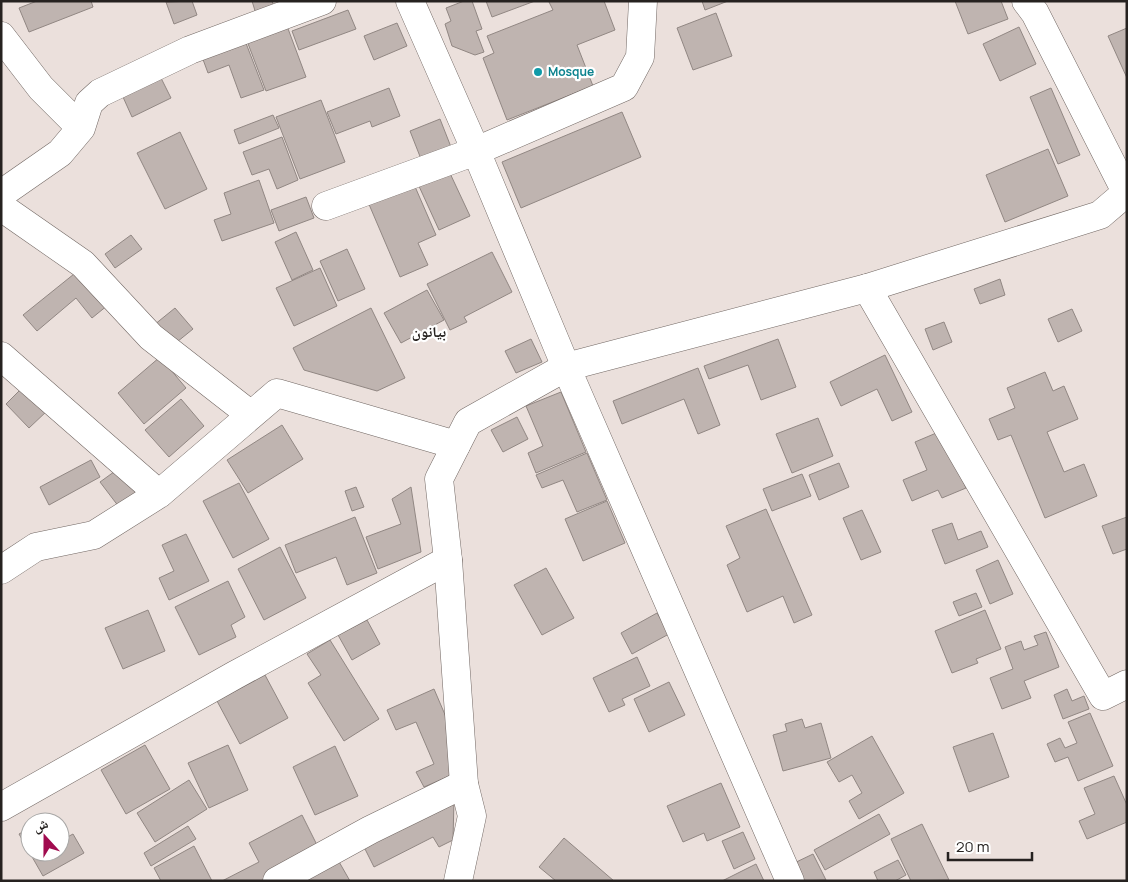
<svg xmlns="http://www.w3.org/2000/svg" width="1128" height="882" viewBox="0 0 1128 882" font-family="Manrope,'Noto Naskh Arabic',sans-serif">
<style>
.building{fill:#bfb4b0;stroke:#918783}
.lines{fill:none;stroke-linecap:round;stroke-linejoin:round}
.minor-casing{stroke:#726864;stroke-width:29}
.tertiary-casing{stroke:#726864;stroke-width:29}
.minor{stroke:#fff;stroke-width:28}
.tertiary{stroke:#fff;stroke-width:28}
.culture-dot{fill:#0f9aa8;stroke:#fff;stroke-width:2}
.labels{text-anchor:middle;stroke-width:4.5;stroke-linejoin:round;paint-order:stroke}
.culture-label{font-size:12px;font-weight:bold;fill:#0d838f;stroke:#fff;text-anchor:start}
.quarter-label{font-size:15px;font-weight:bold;fill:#262220;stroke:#fff}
</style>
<rect width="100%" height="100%" fill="#ebe0dc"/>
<path class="building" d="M37,1H91L93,7L29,32L19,8Z
M192,1L197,15L174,24L166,2Z
M252,1H272L274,7L256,14Z
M464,1H472L482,29L476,31L484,52L475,55L452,46L445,24L451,21L446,8Z
M486,1H535L492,17Z
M552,1H604L615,30L577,45L593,86L507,120L483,58L494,53L487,36L553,10L549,2Z
M702,1H728L705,10Z
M955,1H1001L1008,19L968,34Z
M348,10L356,29L299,50L292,31Z
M716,13L732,56L693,70L677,28Z
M397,23L407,46L374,60L364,36Z
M287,26L306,77L266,91L247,41Z
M1019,27L1036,64L1000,81L983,44Z
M1127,28V78L1108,36Z
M244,38L264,90L241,98L229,65L208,73L201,54Z
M161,78L171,98L132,117L123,97Z
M389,88L400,116L372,127L370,121L336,134L327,112Z
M1051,88L1080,155L1058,164L1030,97Z
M321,100L345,162L300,179L276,117Z
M622,112L641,157L521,208L502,162Z
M273,115L279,128L239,144L234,130Z
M440,119L451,147L421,159L410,131Z
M180,132L207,189L165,209L137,153Z
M282,137L298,180L277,189L269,169L252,175L243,152Z
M1048,149L1068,196L1005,222L986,175Z
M448,169L470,216L439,230L418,184Z
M259,180L274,223L222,241L214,220L231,214L224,193Z
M413,182L436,235L418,243L428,265L400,277L368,202Z
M306,197L314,218L279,231L271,210Z
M296,232L313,270L292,280L275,242Z
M131,235L142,249L115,268L105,254Z
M347,249L365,289L338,301L320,261Z
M492,252L512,292L464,317L467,322L450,330L427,284Z
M320,268L337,306L294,326L276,288Z
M79,270L108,305L92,318L76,298L37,331L23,315Z
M1000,279L1005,295L980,304L974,289Z
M427,290L444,320L401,343L384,313Z
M175,308L193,329L172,346L154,325Z
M371,308L405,378L377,391L304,370L293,348Z
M1072,309L1082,331L1058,342L1048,319Z
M944,322L952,342L933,350L925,329Z
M531,339L542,362L516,373L505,351Z
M778,339L796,387L761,400L748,365L709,379L704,366Z
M885,355L912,412L892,421L877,389L841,406L830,382Z
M160,357L186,388L144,424L118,393Z
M698,368L720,425L698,434L684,399L622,424L613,401Z
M1045,372L1053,391L1064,386L1078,419L1047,432L1064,472L1084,464L1097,496L1045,518L1011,435L998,440L989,419L1015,408L1007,388Z
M25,385L48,410L29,428L6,404Z
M561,392L586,452L536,473L528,453L543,446L526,406Z
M181,399L204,426L169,457L145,430Z
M517,417L528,439L503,452L491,430Z
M818,418L833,456L792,473L776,434Z
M282,425L303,459L248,493L227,460Z
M941,431L966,488L942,498L938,490L912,501L903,480L927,470L915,442Z
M587,453L607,500L577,512L563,480L542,488L536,475Z
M91,460L100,477L49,505L40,487Z
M839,463L849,487L819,500L809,475Z
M118,469L137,494L119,507L100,482Z
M802,474L811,496L772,511L763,489Z
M239,483L269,539L233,558L203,501Z
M356,487L364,507L352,511L345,491Z
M411,487L421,552L378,569L366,537L401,524L392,499Z
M607,501L625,543L583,561L565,519Z
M766,509L812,615L794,623L783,596L747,612L727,565L740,558L726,526Z
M862,510L881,552L861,560L843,518Z
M355,517L377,573L347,585L336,557L296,573L285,545Z
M1127,517V549L1113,554L1102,526Z
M952,523L958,540L981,531L988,547L945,564L932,530Z
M186,534L209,581L169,600L159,578L174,571L162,545Z
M280,547L306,598L264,620L238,569Z
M998,560L1013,594L990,604L976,570Z
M546,568L574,618L542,635L514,585Z
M228,581L245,617L231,625L236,637L199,655L175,607Z
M976,593L982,607L959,616L953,602Z
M148,610L165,651L123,669L105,628Z
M985,610L1001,649L976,659L978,663L952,673L935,631Z
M657,613L669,634L632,654L621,633Z
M367,620L380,644L352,660L338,635Z
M1046,632L1059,667L1024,681L1031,698L1002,709L990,678L1013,669L1005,647L1021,641L1024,650L1038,645L1034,636Z
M330,640L379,719L344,741L308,683L321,675L307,654Z
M637,657L650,686L622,699L625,705L609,712L593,678Z
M265,675L288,718L240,744L217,701Z
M669,682L685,715L649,732L634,699Z
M434,689L449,724L454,774L424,787L416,772L434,764L416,722L396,730L387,710Z
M1067,689L1072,701L1084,696L1089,709L1063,719L1054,695Z
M1090,713L1113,766L1078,781L1068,757L1055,762L1047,744L1060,738L1065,748L1077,743L1068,722Z
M802,719L805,728L821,723L831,758L783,771L773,735L787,731L785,724Z
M993,733L1009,777L969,792L953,747Z
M872,736L904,793L859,819L849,801L862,793L852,775L839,782L827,762Z
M145,745L170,789L126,814L101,770Z
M228,745L248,790L209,808L188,763Z
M335,746L358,796L315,815L293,767Z
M1114,776L1127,805V822L1087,839L1079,821L1095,814L1084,788Z
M189,780L207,809L155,842L137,813Z
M721,783L740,827L707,841L704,833L683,842L667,806Z
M454,799L453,840L439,847L433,837L374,867L363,845Z
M879,814L890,834L825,870L814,850Z
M302,815L320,851L262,881H222L259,862L249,843Z
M922,824L949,880L911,881L891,839Z
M188,826L196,839L151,866L144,853Z
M30,828V852H60V841L73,834L84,853L43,876L19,834Z
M743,832L755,859L734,869L722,841Z
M564,838L614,881H556L539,867Z
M194,846L212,881H161L154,868Z
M813,854L826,880L795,881L788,866Z
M338,860L350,881H299Z
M898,860L906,875L895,881H878L874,872Z
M756,864L764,881H722Z"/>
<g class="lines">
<defs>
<path id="minor" d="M410,1L476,151L566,367L790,881
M1026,1L1035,13L1126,192
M1,36L41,88L81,128
M1,194L60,153L81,128L89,103L100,93L190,50L322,1
M326,206L476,151L624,87L640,57L643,1
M1,207L83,264L151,337L251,415
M867,288L1103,696L1127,684
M1,356L159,494L277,393L456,445
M1,570L36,547L94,535L159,494
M1,807L235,675L448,560
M277,881L370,830L464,784"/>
<path id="tertiary" d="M458,881L472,816L464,784L448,560L439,479L468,422L566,367L867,288L1100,215L1127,192"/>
</defs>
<use href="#minor" class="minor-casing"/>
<use href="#tertiary" class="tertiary-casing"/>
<use href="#minor" class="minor"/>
<use href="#tertiary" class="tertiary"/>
</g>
<circle class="culture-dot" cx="538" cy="72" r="5"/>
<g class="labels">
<g class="culture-label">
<text x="548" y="76">Mosque</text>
</g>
<g class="quarter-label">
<text x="429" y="337">بيانون</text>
</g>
</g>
<rect width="1128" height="882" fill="none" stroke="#262220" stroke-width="5"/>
<g transform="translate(45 837) rotate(339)"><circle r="24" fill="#ffffff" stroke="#a8a7a6"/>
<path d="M0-4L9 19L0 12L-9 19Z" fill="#a10b4f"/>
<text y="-8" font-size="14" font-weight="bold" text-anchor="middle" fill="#262220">ش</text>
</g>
<path d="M948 852v8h84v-8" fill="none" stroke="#262220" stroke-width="2.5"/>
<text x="956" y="852" font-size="15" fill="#262220" stroke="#ffffff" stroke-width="4" paint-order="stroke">20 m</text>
</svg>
